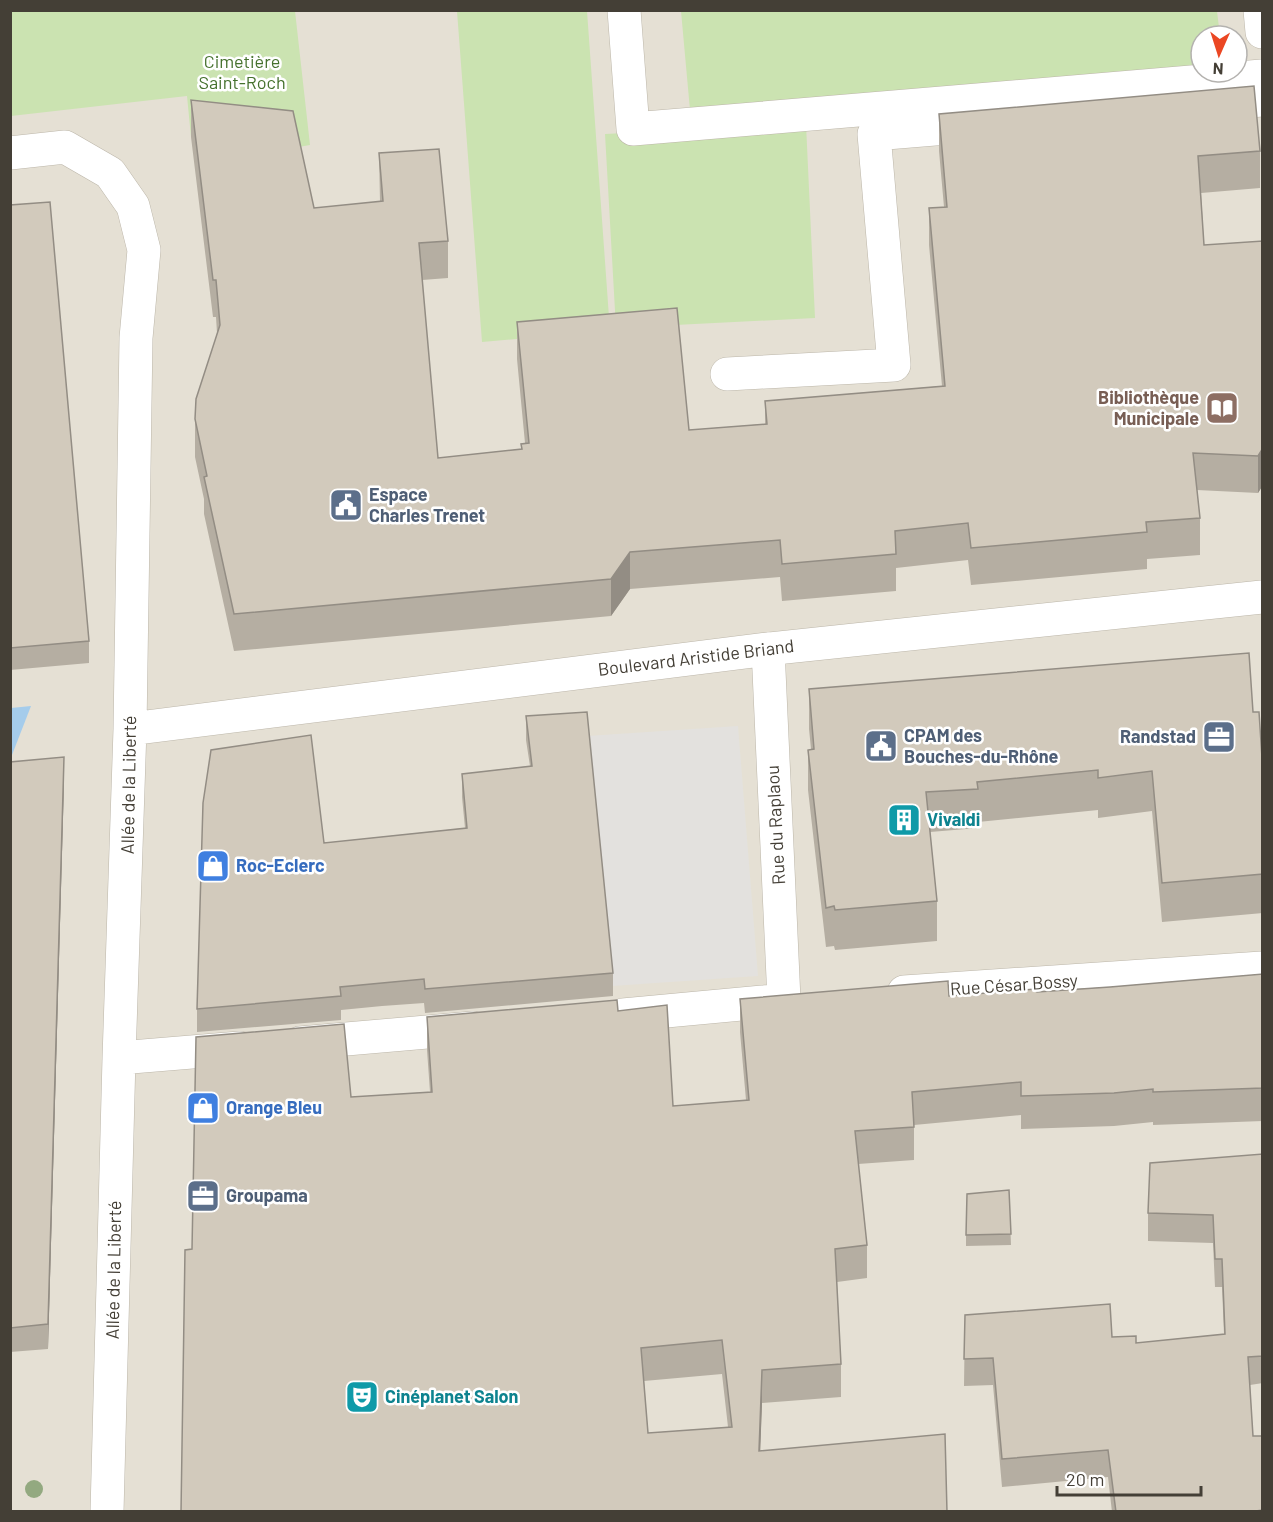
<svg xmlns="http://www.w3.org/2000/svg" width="1273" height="1522" viewBox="0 0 1273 1522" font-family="Barlow,sans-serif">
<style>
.residential{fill:#e5e0d4;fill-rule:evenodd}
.green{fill:#cbe3b1}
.parking{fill:#e3e1de}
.water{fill:#a5cceb}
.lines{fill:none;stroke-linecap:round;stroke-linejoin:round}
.minor-casing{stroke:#bcb6a9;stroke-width:34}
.minor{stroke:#fff;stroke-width:33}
.tree{fill:#93a980}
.wall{fill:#b5aea2;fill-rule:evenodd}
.shaded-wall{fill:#938d84}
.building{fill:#d2cabc;stroke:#938d84;stroke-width:1.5;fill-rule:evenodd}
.labels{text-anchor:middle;stroke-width:5;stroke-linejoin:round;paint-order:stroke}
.park-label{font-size:18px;fill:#45712d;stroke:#fff}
.education-label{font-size:18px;font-weight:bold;fill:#785e54;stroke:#fff;text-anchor:end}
.service-label{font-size:18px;font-weight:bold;fill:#4e5e75;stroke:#fff;text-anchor:start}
.street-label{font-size:18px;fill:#443f36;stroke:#fff}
.culture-label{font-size:18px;font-weight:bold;fill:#0d838f;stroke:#fff;text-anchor:start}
.shop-label{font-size:18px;font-weight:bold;fill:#366cbe;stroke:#fff;text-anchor:start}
</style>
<rect width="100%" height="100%" fill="#f2eee6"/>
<path class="residential" d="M11,11H1262V1511H11ZM1201,36H1237V72H1201Z"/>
<path class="green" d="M10,11H295L310,145L293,148L191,137L187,96L11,116Z
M457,11H587L610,331L482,342Z
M681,11H1217L1220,36H1201V72L691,121Z
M806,124L815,318L616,328L605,134Z"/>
<path class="parking" d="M738,726L758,976L612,986L587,736Z"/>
<path class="water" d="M31,706L12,755H11V708Z"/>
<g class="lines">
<defs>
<path id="minor" d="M624,10L633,129L1262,76
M1260,10L1262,32
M1211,104L1262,100
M10,153L65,147L110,173L133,206L144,250L136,338L130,729L119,1058L107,1512
M727,374L894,365L874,134L983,125
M768,649L784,1000
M130,729L768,649L1262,597
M904,992L1262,968
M623,1015L784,1000
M300,1043L473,1028
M119,1058L240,1048"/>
</defs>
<use href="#minor" class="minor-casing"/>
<use href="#minor" class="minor"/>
</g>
<circle class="tree" cx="34" cy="1489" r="9"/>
<path class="wall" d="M191,100L314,208L380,202L379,153L448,241V278L422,280L438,458L521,449L525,443L517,359V322L689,430L765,424V401L942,386L929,245V208L944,207L939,151V114L1260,151V188L1201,193L1204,245L1263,241V485L1258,493L1197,490L1200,518V555L1147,559V569L971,585L968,560L896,568V591L782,601L780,577L630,589L611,616L234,651L204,514V499L195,457V419L217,333L216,317H213L191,137Z
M10,205L89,641V663L10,670Z
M809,689L1253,712L1263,773V913L1162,922L1152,811L1098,818V810L978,822V828L930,832L937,901V941L835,950L834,946L826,947L808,790V750L811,749L809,729Z
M526,716L613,973V996L425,1013L424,1003L382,1006L341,1010V1020L197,1032V1009L324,843L465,828L462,797V774L530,766L526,740Z
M10,762L64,781L48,1349L10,1352Z
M1263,974V1121L1153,1125V1122L1114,1126L1021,1129V1115L914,1125V1160L858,1164L867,1245V1278L837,1282L841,1364V1397L762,1403L760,1451L181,1512L192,1249L351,1097L430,1092L427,1050V1017L618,1011L673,1106L746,1100L740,1032V999L949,996L1110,987ZM722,1374L728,1427L648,1433L644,1381Z
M1263,1154V1383L1250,1385L1253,1436H1263V1512H1112L1108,1477L1002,1487L993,1385L964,1386L965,1315L1112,1337L1136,1343L1224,1334L1222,1287H1215L1213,1243L1148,1241V1213Z
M1009,1190L1011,1245L966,1246V1235Z"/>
<path class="shaded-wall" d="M1263,448V485L1258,493V456Z
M630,552V589L611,616V579Z
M64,757V781L48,1349V1324Z
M762,1370V1403L759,1484V1451Z"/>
<path class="building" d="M1254,86L1260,151L1198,156L1204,245L1263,241V448L1258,456L1193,453L1200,518L1146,522L1147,532L971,548L968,523L895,531L896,554L782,564L780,540L630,552L611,579L234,614L204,477L207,476L195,419L196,399L220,325L216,280H213L191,100L293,111L314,208L383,201L379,153L439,149L448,241L419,243L438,458L522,449L521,444L529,443L517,322L677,308L689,430L767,424L765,401L945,386L929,208L947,207L939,114Z
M50,202L89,641L10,648V205Z
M1249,653L1253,712H1259L1263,773V874L1162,883L1152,771L1098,778V770L977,782L978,789L926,792L937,901L835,910L834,906L826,908L808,750L814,749L809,689Z
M587,712L613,973L425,989L424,979L340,987L341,996L197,1009L203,803L211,750L311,735L324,843L467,828L462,774L532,766L526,716Z
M64,757L48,1324L10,1328V762Z
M1263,974V1088L1153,1092V1089L1114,1093L1021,1096V1082L912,1092L914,1127L855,1131L867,1245L835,1249L841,1364L762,1370L759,1451L945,1434L947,1512H181L185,1250L192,1249L196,1037L344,1024L351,1097L432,1092L427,1017L617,1000L618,1011L667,1005L673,1106L749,1100L740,999L948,981L949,996L1036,989L1037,992L1110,987ZM722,1340L732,1427L648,1433L641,1348Z
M1263,1154V1356L1248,1357L1253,1436H1263V1510L1248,1512H1116L1108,1450L1002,1459L993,1358L964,1359L965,1315L1110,1304L1112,1337L1136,1336V1343L1225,1334L1222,1259H1215L1213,1215L1148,1213L1150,1163Z
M1009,1190L1011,1234L966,1235L967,1194Z"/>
<defs>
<symbol id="library-square" viewBox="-11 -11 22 22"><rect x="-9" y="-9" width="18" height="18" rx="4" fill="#8d6e63" stroke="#fff"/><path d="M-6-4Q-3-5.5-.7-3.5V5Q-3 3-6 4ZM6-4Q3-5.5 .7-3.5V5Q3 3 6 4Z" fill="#fff"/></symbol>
<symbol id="civic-square" viewBox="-11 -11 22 22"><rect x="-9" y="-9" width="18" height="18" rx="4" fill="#5c6f8a" stroke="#fff"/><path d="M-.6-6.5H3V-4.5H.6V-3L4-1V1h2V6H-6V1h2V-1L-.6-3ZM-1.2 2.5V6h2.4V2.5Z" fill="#fff"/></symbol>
<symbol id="office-square" viewBox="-11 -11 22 22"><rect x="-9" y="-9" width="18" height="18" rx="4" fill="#5c6f8a" stroke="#fff"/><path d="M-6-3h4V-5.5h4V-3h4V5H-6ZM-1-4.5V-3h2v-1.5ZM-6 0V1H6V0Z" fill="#fff"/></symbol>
<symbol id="building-square" viewBox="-11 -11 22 22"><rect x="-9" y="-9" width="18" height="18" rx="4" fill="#0f9aa8" stroke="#fff"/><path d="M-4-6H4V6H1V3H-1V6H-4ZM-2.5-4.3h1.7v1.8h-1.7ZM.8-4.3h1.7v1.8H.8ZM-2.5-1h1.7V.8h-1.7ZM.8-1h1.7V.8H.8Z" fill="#fff"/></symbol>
<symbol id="shop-square" viewBox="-11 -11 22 22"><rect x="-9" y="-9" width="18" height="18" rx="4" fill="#3f7fe0" stroke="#fff"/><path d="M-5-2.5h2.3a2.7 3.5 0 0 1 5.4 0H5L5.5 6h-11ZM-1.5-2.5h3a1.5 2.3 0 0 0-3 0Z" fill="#fff"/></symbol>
<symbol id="theatre-square" viewBox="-11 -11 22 22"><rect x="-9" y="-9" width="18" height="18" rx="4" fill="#0f9aa8" stroke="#fff"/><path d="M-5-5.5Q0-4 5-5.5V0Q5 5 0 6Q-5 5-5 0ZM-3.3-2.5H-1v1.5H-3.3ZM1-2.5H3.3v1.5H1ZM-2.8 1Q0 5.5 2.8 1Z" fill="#fff"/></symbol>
</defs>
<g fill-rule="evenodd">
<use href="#library-square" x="1203" y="389" width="38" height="38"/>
<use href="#civic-square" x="327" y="486" width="38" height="38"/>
<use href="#office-square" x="1200" y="718" width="38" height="38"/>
<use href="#civic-square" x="862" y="727" width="38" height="38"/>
<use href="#building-square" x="885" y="801" width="38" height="38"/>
<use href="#shop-square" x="194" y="847" width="38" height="38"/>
<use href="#shop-square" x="184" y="1089" width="38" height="38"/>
<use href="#office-square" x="184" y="1177" width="38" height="38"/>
<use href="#theatre-square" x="343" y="1378" width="38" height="38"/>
</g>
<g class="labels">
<g class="park-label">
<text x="242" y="68">Cimetière<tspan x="242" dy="21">Saint-Roch</tspan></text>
</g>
<g class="education-label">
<text x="1199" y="404">Bibliothèque<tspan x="1199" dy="21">Municipale</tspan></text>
</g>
<g class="service-label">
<text x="369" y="501">Espace<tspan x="369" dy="21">Charles Trenet</tspan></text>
<text x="904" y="742">CPAM des<tspan x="904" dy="21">Bouches-du-Rhône</tspan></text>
<text x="1196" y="743" text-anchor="end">Randstad</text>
<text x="226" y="1202">Groupama</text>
</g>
<g class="street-label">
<text transform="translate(696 658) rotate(-7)" y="6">Boulevard Aristide Briand</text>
<text transform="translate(129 785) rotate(-89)" y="6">Allée de la Liberté</text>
<text transform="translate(776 825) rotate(-93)" y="6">Rue du Raplaou</text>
<text transform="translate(1014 985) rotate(-4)" y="6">Rue César Bossy</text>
<text transform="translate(114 1270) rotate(-89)" y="6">Allée de la Liberté</text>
</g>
<g class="culture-label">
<text x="927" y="826">Vivaldi</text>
<text x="385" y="1403">Cinéplanet Salon</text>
</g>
<g class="shop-label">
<text x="236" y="872">Roc-Eclerc</text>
<text x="226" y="1114">Orange Bleu</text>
</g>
</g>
<rect width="1273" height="1522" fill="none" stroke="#443f36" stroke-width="24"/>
<g transform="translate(1219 54) rotate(183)"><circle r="28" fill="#ffffff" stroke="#b4b2af" stroke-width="1.5"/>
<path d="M0-4.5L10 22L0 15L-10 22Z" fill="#eb4723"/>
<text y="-9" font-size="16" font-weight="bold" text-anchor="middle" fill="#443f36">N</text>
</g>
<path d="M1057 1486v9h144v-9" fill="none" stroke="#443f36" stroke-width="3"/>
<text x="1066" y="1486" font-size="18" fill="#443f36" stroke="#ffffff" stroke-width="4.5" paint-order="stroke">20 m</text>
</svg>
